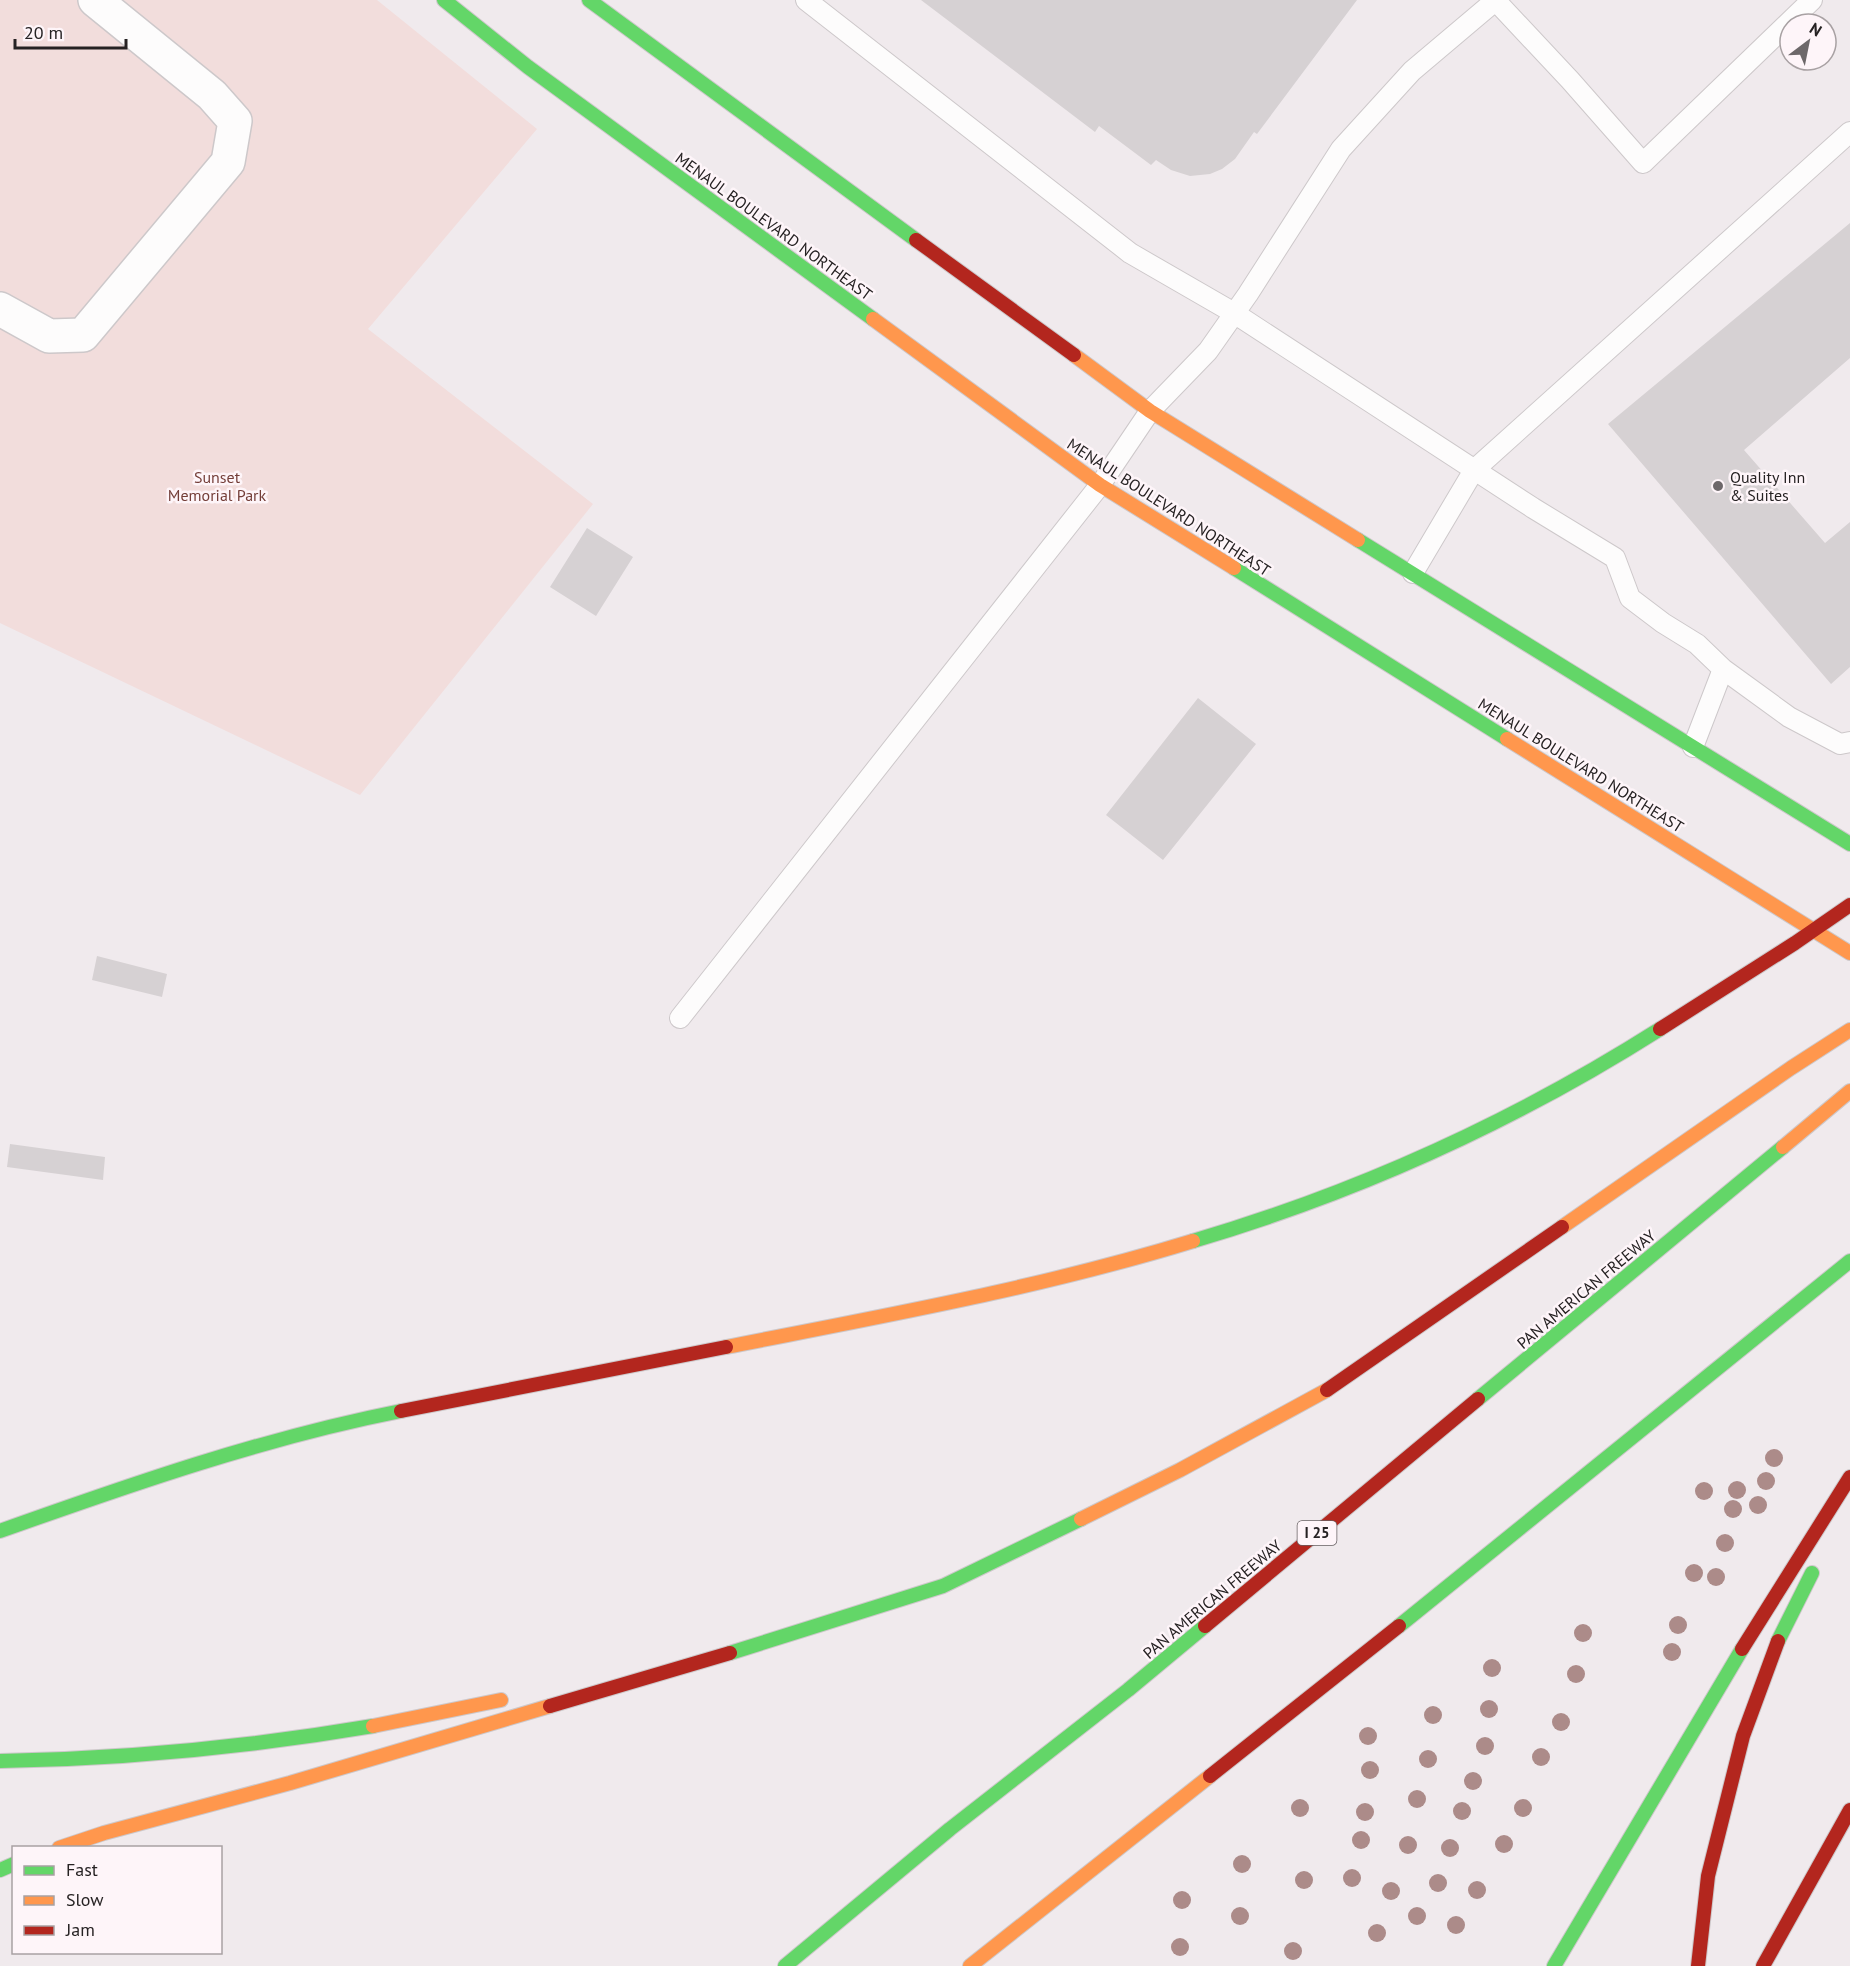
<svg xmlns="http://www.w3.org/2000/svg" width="1850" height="1966" viewBox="0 0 1850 1966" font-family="'PT Sans',sans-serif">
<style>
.green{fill:#f2dddc}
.building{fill:#d6d1d3}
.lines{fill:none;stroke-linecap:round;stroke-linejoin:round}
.lane-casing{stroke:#cdc8ca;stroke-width:22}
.street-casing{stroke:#cdc8ca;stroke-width:36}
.fast-casing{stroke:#cdc8ca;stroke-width:16}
.slow-casing{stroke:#cdc8ca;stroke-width:16}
.jam-casing{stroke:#cdc8ca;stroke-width:16}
.lane{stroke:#fdfcfc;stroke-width:20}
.street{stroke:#fdfcfc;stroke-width:33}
.fast{stroke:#63d668;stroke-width:14}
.slow{stroke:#ff974d;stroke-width:14}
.jam{stroke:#b3261e;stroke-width:14}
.tree{fill:#ac8b89}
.poi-dot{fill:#6d686a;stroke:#fef5f9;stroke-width:2}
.labels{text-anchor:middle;stroke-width:5;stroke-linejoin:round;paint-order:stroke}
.shield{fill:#fef5f9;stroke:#676163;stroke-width:1.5}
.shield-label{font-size:15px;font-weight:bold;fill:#262223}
.street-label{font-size:16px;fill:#262223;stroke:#fef5f9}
.park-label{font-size:16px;fill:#743e38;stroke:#fef5f9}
.poi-label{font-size:16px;fill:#262223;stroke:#fef5f9;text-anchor:start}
</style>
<rect width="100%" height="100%" fill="#f0eaed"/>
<path class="green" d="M0,0H377L537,129L368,329L593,504L360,795L0,623Z"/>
<path class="building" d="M921,0H1357L1257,134L1254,132L1235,159L1222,169L1210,174L1190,176L1171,170L1156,160L1151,165L1099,126L1095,132Z
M1850,223V358L1744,450L1825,543L1850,522V667L1831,684L1608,424Z
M587,528L633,557L596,616L550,587Z
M1198,698L1256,744L1163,860L1106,815Z
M97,956L167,974L162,997L92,980Z
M10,1144L105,1157L103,1180L7,1167Z"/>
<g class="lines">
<defs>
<path id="lane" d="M806,0L1130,253L1234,313L1533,508L1615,558L1630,598L1663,623L1697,644L1723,669L1693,747
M1495,0L1570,80L1643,163L1812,0
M1413,573L1474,470L1850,132
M1723,669L1789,717L1840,744L1850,742
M680,1018L1100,485L1150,411L1208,351L1248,294L1341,149L1412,71L1496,0"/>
<path id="street" d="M0,309L49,336L83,335L228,162L235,121L212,95L95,0"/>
<path id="fast" d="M444,0L528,67L873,319
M589,0L916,240
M1358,540L1850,844
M1234,568L1507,739
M1193,1241C1359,1192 1515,1121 1660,1029
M1478,1399L1783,1147
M0,1531C132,1484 264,1438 401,1411
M1399,1626L1850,1261
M1778,1641L1812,1573
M730,1653L943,1586L1081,1519
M0,1761C125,1759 249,1747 373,1726
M0,1870L14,1864
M785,1966L950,1829L1128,1690L1205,1626
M1554,1966L1742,1649"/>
<path id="slow" d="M873,319L1100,485L1234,568
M1074,355L1150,411L1358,540
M1507,739L1850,953
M1783,1147L1850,1091
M1562,1227L1791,1068L1850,1030
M726,1347C883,1316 1040,1288 1193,1241
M1081,1519L1180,1470L1327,1390
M373,1726L501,1700
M59,1848L104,1833L290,1783L550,1706
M970,1966L1210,1776"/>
<path id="jam" d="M916,240L1074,355
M1660,1029L1795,943L1850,905
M1327,1390L1562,1227
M401,1411L726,1347
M1205,1626L1478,1399
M1742,1649L1850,1477
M550,1706L730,1653
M1210,1776L1399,1626
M1698,1966L1708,1876L1743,1736L1778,1641
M1763,1966L1850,1810"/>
</defs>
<use href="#lane" class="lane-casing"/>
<use href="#street" class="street-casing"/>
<use href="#fast" class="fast-casing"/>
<use href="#slow" class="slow-casing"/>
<use href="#jam" class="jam-casing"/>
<use href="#lane" class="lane"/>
<use href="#street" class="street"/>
<use href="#fast" class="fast"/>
<use href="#slow" class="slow"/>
<use href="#jam" class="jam"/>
</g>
<g class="tree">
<circle cx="1774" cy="1458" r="9"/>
<circle cx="1766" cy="1481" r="9"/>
<circle cx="1737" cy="1490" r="9"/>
<circle cx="1704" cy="1491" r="9"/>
<circle cx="1758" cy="1505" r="9"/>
<circle cx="1733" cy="1509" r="9"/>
<circle cx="1725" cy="1543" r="9"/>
<circle cx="1694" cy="1573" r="9"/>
<circle cx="1716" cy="1577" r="9"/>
<circle cx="1678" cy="1625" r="9"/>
<circle cx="1583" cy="1633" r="9"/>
<circle cx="1672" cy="1652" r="9"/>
<circle cx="1492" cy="1668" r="9"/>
<circle cx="1576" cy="1674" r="9"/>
<circle cx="1489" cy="1709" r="9"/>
<circle cx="1433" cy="1715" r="9"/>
<circle cx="1561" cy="1722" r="9"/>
<circle cx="1368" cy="1736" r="9"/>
<circle cx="1485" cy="1746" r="9"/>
<circle cx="1541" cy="1757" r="9"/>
<circle cx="1428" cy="1759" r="9"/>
<circle cx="1370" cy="1770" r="9"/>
<circle cx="1473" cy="1781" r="9"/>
<circle cx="1417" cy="1799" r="9"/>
<circle cx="1300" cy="1808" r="9"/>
<circle cx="1523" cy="1808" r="9"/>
<circle cx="1462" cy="1811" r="9"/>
<circle cx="1365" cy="1812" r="9"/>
<circle cx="1361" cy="1840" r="9"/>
<circle cx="1504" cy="1844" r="9"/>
<circle cx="1408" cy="1845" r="9"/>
<circle cx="1450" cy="1848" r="9"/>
<circle cx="1242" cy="1864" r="9"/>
<circle cx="1352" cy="1878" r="9"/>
<circle cx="1304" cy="1880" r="9"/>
<circle cx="1438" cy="1883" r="9"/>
<circle cx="1477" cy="1890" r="9"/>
<circle cx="1391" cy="1891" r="9"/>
<circle cx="1182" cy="1900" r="9"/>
<circle cx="1240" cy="1916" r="9"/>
<circle cx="1417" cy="1916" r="9"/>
<circle cx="1456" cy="1925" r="9"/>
<circle cx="1377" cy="1933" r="9"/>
<circle cx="1180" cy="1947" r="9"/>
<circle cx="1293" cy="1951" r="9"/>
</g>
<circle class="poi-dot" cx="1718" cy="486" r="6"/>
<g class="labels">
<rect class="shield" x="1297.5" y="1521" width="39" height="24" rx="4.5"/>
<g class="shield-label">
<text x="1317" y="1538">I 25</text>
</g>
<g class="street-label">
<text transform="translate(774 226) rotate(36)" y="6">MENAUL BOULEVARD NORTHEAST</text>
<text transform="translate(1169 507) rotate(33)" y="6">MENAUL BOULEVARD NORTHEAST</text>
<text transform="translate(1581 765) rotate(32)" y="6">MENAUL BOULEVARD NORTHEAST</text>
<text transform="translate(1586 1289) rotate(-40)" y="6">PAN AMERICAN FREEWAY</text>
<text transform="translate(1212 1599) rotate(-40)" y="6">PAN AMERICAN FREEWAY</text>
</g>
<g class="park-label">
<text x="217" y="483">Sunset<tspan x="217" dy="18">Memorial Park</tspan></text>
</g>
<g class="poi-label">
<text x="1730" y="483">Quality Inn<tspan x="1730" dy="18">&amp; Suites</tspan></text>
</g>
</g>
<rect x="12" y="1846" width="210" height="108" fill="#fef5f9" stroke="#a8a1a3" stroke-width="1.5"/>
<rect x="24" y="1866" width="30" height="9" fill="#63d668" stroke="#a8a1a3" stroke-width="1.5"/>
<text x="66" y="1876" font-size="18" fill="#262223">Fast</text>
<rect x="24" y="1896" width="30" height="9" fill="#ff974d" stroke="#a8a1a3" stroke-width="1.5"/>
<text x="66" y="1906" font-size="18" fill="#262223">Slow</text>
<rect x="24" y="1926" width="30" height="9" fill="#b3261e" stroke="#a8a1a3" stroke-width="1.5"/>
<text x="66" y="1936" font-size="18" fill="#262223">Jam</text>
<g transform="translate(1808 42) rotate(32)"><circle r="28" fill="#fef5f9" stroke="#a8a1a3" stroke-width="1.5"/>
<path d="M0-4.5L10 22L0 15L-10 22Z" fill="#6d686a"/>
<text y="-9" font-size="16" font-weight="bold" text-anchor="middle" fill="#262223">N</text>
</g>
<path d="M15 39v9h111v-9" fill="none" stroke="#262223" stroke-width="3"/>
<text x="24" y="39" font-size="18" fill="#262223" stroke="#fef5f9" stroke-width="4.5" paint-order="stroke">20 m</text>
</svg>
